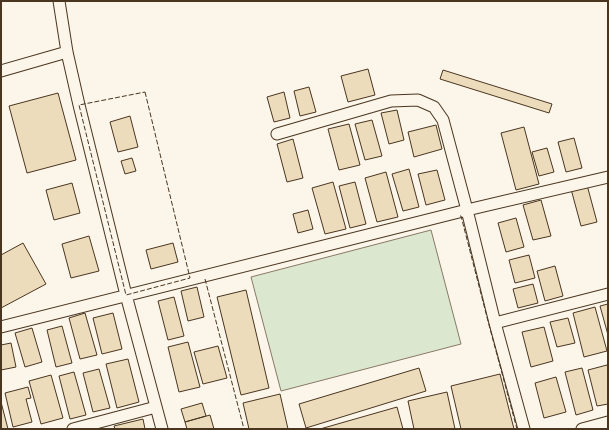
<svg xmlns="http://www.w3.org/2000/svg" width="609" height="430" viewBox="0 0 609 430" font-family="'Archivo Narrow',sans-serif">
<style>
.garden{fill:#dce7d0;stroke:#887966}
.building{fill:#ecdcbc;stroke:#4a3520}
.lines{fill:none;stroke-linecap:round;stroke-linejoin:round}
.minor-casing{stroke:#4a3520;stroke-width:13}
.minor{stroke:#fbf6e9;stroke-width:11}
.fence{stroke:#4a3520;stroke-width:1;stroke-dasharray:5 2;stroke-linecap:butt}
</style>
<rect width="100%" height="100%" fill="#fbf6e9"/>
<path class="garden" d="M431,230L461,344L281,391L251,277Z"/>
<path class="building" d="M368,69L375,95L348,102L341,76Z
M443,70L552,104L549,113L440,79Z
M309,87L316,112L300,116L294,91Z
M284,92L290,118L274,122L267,97Z
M58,93L76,160L27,173L9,106Z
M397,110L404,140L389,144L381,113Z
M130,116L138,147L118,152L110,122Z
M372,120L382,156L365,160L355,124Z
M349,124L360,165L339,170L328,129Z
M436,125L442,149L414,157L408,132Z
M524,127L539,184L516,190L501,133Z
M574,138L582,168L566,172L558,142Z
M293,139L303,178L287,182L277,144Z
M547,148L554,172L539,176L532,152Z
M132,158L136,171L125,174L121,161Z
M409,169L419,207L403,211L392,174Z
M437,170L445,200L426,205L418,174Z
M386,172L398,217L377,222L365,178Z
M333,182L346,229L325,234L312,188Z
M355,182L366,224L350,228L339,186Z
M72,183L80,213L54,220L46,190Z
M587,185L597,222L581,226L571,189Z
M541,200L551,236L533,240L523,205Z
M308,210L313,229L298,233L293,214Z
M516,218L524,247L506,252L498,223Z
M89,236L99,271L71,278L62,244Z
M23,243L46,284L1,308V255Z
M173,243L178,262L151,269L146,250Z
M529,255L535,278L515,283L509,260Z
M555,266L563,296L545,301L537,271Z
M533,284L538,303L518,308L513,289Z
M197,287L204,317L188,321L181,291Z
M246,290L269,388L241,395L217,297Z
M174,297L184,336L168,340L158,301Z
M608,304V335L600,306Z
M595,307L607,351L584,357L573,313Z
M85,313L97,355L80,359L69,318Z
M113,313L122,349L102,354L93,318Z
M568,318L575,343L557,347L550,322Z
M62,326L72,363L56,367L47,330Z
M544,327L553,361L531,367L522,332Z
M32,328L42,362L25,367L15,333Z
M188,342L200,387L179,392L168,347Z
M11,343L16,367L1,370V345Z
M218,346L227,378L203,384L194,352Z
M128,359L139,402L117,408L106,364Z
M607,365L608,368V404L597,406L588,370Z
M419,368L426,391L306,428L299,404Z
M582,368L593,410L576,415L565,372Z
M99,369L110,408L93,412L83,373Z
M74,372L86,415L70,419L59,376Z
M500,374L514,429H461L451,386Z
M51,375L63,418L41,424L29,381Z
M556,377L566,412L544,418L535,383Z
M28,387L31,398L26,399L32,422L13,427L5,393Z
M447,392L455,429H414L408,401Z
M280,394L288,429H249L243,403Z
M1,402L8,429H1Z
M202,403L206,416L185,422L181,409Z
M397,407L403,429H320Z
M210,415L214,429H187L185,422Z
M143,419L145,429H115L114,426Z"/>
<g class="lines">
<defs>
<path id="minor" d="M59,1L67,52L79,105L126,295L162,429
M1,71L67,52
M277,134L391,101L418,100L434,107L443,120L467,210L495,323L524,429
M495,323L608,294
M1,327L467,210L608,177
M73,429L156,407
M582,429L608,422"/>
</defs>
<use href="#minor" class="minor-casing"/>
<use href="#minor" class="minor"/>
<path class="fence" d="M145,92L190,278L126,295L79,105Z
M460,216H461L489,325L517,429
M205,279L244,429"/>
</g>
<rect width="609" height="430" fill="none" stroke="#4a3520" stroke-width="4"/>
</svg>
